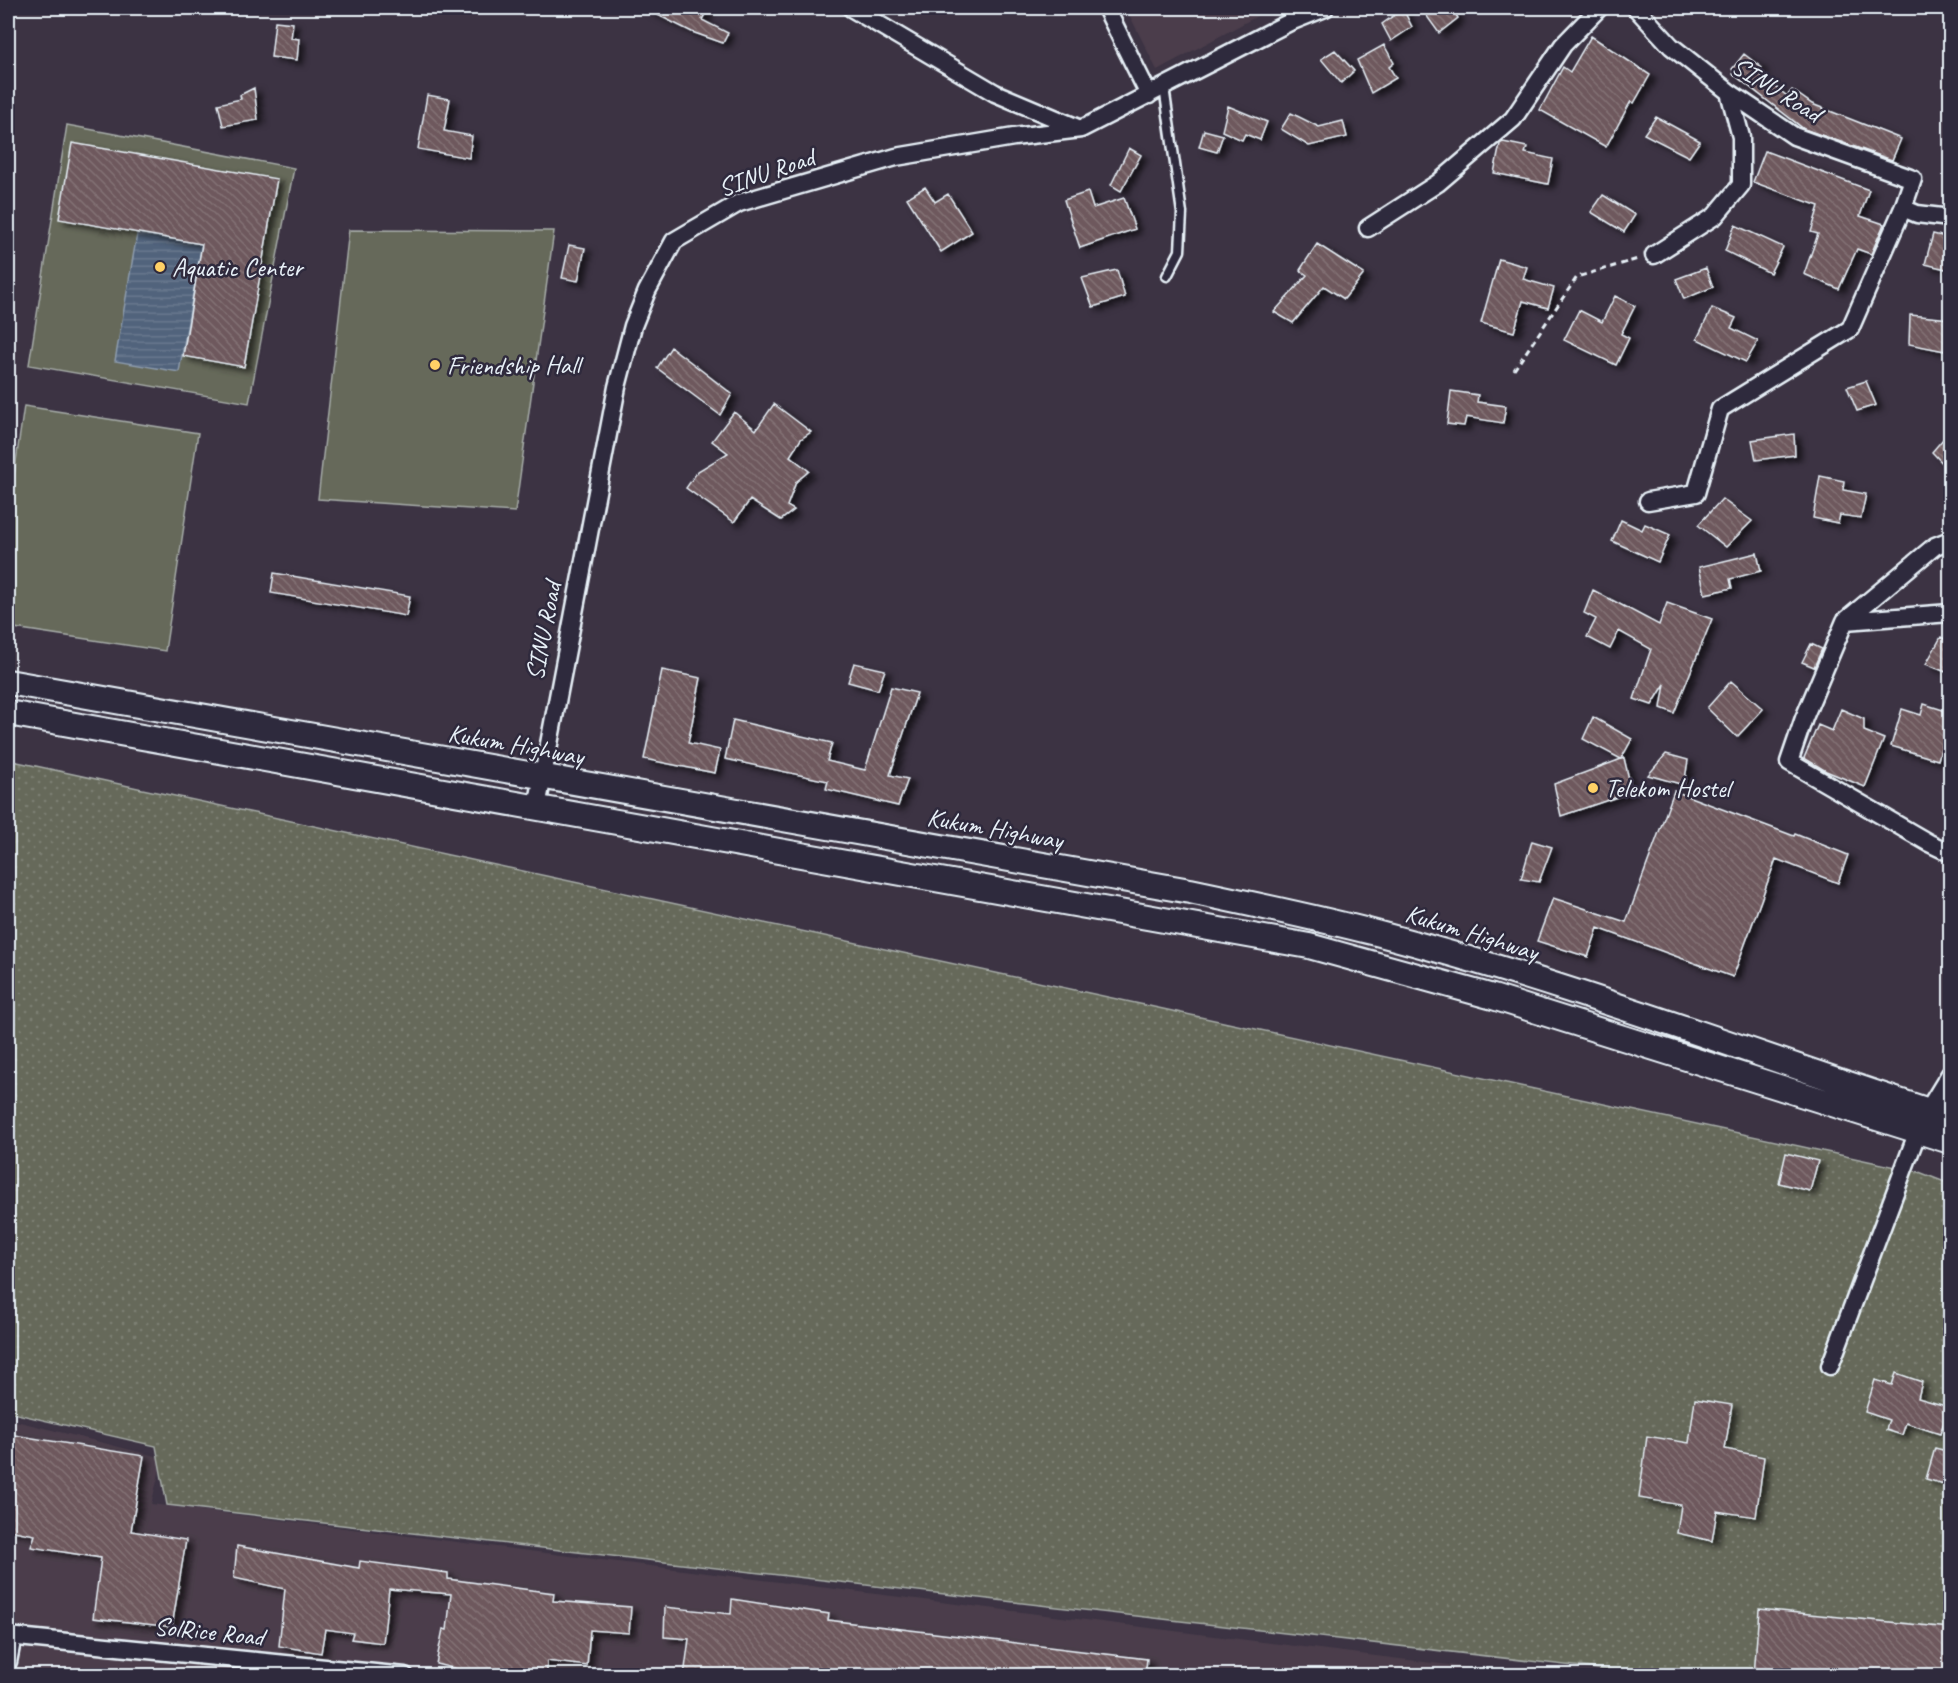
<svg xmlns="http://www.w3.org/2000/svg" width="1958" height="1683" viewBox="0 0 1958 1683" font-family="Caveat,sans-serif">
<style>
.built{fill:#4b3e4b}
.grass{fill:url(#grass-dots);stroke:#a7ada9;stroke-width:1.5}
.park{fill:#66695a;stroke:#a7ada9;stroke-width:1.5}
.water{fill:url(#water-rules);stroke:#8d9cae;stroke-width:1.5}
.building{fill:url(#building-back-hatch);stroke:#e8f1f8;stroke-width:1.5;filter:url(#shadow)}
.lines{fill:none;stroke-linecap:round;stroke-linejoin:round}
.service-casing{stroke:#e8f1f8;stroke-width:13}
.minor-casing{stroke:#e8f1f8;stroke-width:21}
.secondary-casing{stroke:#e8f1f8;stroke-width:28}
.path{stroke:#e8f1f8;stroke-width:3;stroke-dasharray:6 4.5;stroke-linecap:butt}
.service{stroke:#2f2a3d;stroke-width:8}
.minor{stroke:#2f2a3d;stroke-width:16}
.secondary{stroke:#2f2a3d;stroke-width:24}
.poi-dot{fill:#ffd166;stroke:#2f2a3d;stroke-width:2}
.labels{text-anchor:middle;stroke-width:5;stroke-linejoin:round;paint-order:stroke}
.street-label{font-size:26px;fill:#e8f1f8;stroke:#2f2a3d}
.poi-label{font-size:26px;fill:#e8f1f8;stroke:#2f2a3d;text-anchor:start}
</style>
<defs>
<pattern id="grass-dots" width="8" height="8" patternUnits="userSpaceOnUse" patternTransform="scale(1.5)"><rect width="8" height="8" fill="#66695a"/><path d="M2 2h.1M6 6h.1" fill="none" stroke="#7c7f72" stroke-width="1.8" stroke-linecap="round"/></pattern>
<pattern id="water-rules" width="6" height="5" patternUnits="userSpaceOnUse" patternTransform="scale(1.5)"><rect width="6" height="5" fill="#51637c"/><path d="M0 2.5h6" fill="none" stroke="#6a7a8f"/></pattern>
<pattern id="building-back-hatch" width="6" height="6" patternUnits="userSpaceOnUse" patternTransform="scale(1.5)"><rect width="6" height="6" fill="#6e595d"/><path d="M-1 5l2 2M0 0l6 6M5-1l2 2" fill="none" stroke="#837175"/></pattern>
<filter id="shadow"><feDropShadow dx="6" dy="4" stdDeviation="3" flood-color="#0009"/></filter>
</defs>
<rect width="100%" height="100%" fill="#3c3343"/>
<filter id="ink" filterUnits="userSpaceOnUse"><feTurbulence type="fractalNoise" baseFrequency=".0167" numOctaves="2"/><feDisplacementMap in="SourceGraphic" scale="12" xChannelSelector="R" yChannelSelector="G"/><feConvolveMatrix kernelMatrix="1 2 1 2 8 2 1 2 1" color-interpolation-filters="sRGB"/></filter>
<g filter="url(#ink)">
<path class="built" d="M1126,8H1272L1157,70Z
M8,1419L163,1458L151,1504L1529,1675L8,1676Z"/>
<path class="grass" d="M8,760L1919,1172L1950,1184V1675H1652L167,1505L156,1446L8,1412Z"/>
<path class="park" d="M67,125L294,168L249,403L29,365Z
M349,230L554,231L515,512L318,499Z
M24,406L198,433L165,651L8,627V517Z"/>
<path class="water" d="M137,234L202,244L179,372L115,361Z"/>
<path class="building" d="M644,8H708L702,20L728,33L723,43L692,32Z
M1421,8H1452L1458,18L1439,33Z
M1403,9L1412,27L1391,41L1382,24Z
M275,21L293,23L291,38L299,39L297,60L271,57Z
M1591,36L1650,75L1634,103L1631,101L1606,147L1540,110L1563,67L1570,72Z
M1384,45L1394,63L1389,67L1396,78L1371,93L1357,60Z
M1335,50L1354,71L1341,83L1321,59Z
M1744,54L1762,68L1758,73L1787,96L1792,90L1812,104L1901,139L1892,160L1804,129L1733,74L1734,72L1732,69Z
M254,88L258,120L223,126L218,104L241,99L240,95Z
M427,95L450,99L444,131L472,136L469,158L418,149Z
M1228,106L1267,122L1260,140L1245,134L1242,140L1222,131Z
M1291,113L1319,127L1343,121L1347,137L1309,146L1281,129Z
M1656,117L1700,141L1689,157L1644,134Z
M1204,130L1223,135L1217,152L1199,147Z
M1503,142L1527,147L1525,153L1553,159L1548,184L1494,173L1500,144Z
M72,143L277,179L244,367L183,356L202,244L59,219Z
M1129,148L1141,155L1121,191L1111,185Z
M1765,151L1869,190L1860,216L1884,224L1871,254L1857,249L1839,289L1804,274L1818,234L1811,232L1819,206L1753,182Z
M925,187L935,202L948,194L972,232L941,252L907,198Z
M1088,192L1093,208L1124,198L1135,229L1080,248L1064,200Z
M1603,195L1635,215L1624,232L1591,212Z
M1735,225L1783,247L1770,273L1725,251Z
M1933,234L1950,238V270L1925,264Z
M1317,244L1364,274L1344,299L1324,286L1293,323L1274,312L1307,275L1300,270Z
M569,245L585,248L578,281L562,278Z
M1499,259L1527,267L1523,279L1554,288L1548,308L1523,301L1514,332L1481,323Z
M1706,268L1713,287L1684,299L1676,279Z
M1117,270L1125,297L1093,307L1082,278Z
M1615,296L1635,306L1621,334L1629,338L1616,365L1564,340L1579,310L1602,322Z
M1712,308L1736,318L1731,328L1758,341L1746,362L1697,339Z
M1910,315L1950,319V352L1909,344Z
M671,347L732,394L720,415L657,368Z
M1866,381L1876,405L1857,411L1847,387Z
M1451,391L1478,395L1477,402L1506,406L1503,423L1466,417L1464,426L1447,424Z
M774,404L811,432L801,439L790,456L809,471L796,482L787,506L794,510L781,520L750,500L734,522L686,488L698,471L728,453L712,441L734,412L756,430Z
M1950,431V471L1932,452Z
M1794,434L1795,455L1756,460L1752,440Z
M1820,476L1844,481L1843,490L1866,494L1861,518L1840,515L1838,523L1813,518Z
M1722,499L1752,521L1726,547L1698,525Z
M1621,520L1642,530L1645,524L1670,535L1658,562L1612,541Z
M1757,553L1761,571L1730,579L1732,588L1705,594L1699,567Z
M274,573L410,596L406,616L271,593Z
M1593,590L1659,625L1667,603L1712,619L1674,713L1661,708L1665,684L1652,705L1634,699L1651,649L1619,631L1610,649L1587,637L1596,619L1584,613Z
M1941,637L1950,642V665L1946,672L1926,664Z
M1811,644L1822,649L1814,667L1802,662Z
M854,663L885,670L878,690L848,682Z
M662,670L701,678L688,743L720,750L715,773L644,759Z
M1731,681L1763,709L1737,737L1707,708Z
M891,687L917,693L890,775L908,779L898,806L826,789L828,781L725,759L733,720L832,743L827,761L865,770Z
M1924,704L1949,712L1945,723L1950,724V748L1942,746L1938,760L1891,746L1902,709L1921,715Z
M1841,709L1864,719V731L1884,739L1865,787L1826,771L1804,758L1818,725L1832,731Z
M1593,717L1632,739L1621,759L1583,739Z
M1666,754L1688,760L1684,785L1648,775Z
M1624,758L1632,792L1561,816L1554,784Z
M1674,791L1794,836L1795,834L1848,855L1838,883L1776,859L1733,977L1598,928L1588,957L1537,941L1553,898L1626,922Z
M1532,841L1552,847L1539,882L1521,879Z
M1786,1153L1818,1161L1810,1191L1779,1183Z
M1896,1373L1922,1382L1918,1398L1949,1407L1940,1434L1906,1423L1902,1435L1886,1430L1889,1420L1865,1412L1875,1380L1892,1385Z
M1695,1399L1732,1405L1725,1449L1764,1457L1756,1517L1717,1511L1712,1541L1677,1533L1681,1505L1639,1498L1647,1436L1689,1443Z
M8,1434L144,1456L131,1531L186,1540L172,1627L93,1618L101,1558L31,1547L35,1535L8,1530Z
M1935,1448L1950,1452V1486L1926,1479Z
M237,1546L359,1568L360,1561L448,1573V1579L554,1593L553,1601L631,1607L629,1633L590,1630L587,1666L547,1661V1676H485L436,1664L443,1629L447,1630L451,1594L389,1589L383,1643L351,1639L353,1633L325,1629L321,1653L279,1646L285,1589L234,1578Z
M732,1599L829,1614L828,1620L1147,1659L1145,1676H684L689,1639L664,1637L665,1607L731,1614Z
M1759,1609L1950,1628V1676H1754Z"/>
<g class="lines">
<defs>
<path id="service" d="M1164,87L1182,213L1180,251L1167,276"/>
<path id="minor" d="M851,8L995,93L1078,128
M1106,8L1149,95
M1636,8L1671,46L1729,92L1794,136L1913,179L1903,208L1850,329L1720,409L1696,493L1648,501
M1903,208L1917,214L1950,218
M1368,228L1438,183L1513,119L1563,45L1599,8
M1654,255L1715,216L1741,185V137L1729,92
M1950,613L1845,621L1804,718L1789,762L1929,843L1950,853
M1845,621L1935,546L1950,540
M537,807L617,387L633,326L647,291L674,241L739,203L896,157L1014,137L1081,129L1290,22L1325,8
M1830,1366L1918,1131L1928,1110L1950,1074
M8,1636L405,1676
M8,1662L13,1636"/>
<path id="secondary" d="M8,682L1190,891C1252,904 1314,917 1376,933C1571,984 1759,1056 1950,1118
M8,713L1309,946L1493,997L1950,1141"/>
</defs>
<use href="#service" class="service-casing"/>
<use href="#minor" class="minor-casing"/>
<use href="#secondary" class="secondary-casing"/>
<path class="path" d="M1514,370L1577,277L1638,259"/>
<use href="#service" class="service"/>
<use href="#minor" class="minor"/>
<use href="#secondary" class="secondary"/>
</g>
</g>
<g class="poi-dot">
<circle cx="160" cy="267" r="6"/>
<circle cx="435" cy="365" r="6"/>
<circle cx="1593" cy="788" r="6"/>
</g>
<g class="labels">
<g class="street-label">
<text transform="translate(1777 89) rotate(32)" y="9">SINU Road</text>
<text transform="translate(766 172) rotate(-19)" y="9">SINU Road</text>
<text transform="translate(543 631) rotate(-79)" y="9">SINU Road</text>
<text transform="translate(516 744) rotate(10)" y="9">Kukum Highway</text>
<text transform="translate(995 828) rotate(10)" y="9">Kukum Highway</text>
<text transform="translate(1472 932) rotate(17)" y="9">Kukum Highway</text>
<text transform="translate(209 1631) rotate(6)" y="9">SolRice Road</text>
</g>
<g class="poi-label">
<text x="172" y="276">Aquatic Center</text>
<text x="447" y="374">Friendship Hall</text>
<text x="1605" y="797">Telekom Hostel</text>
</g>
</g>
<rect width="1958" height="1683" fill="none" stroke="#2f2a3d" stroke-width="30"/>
<rect x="15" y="15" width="1928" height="1653" fill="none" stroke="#e8f1f8" stroke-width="2" filter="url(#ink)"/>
</svg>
